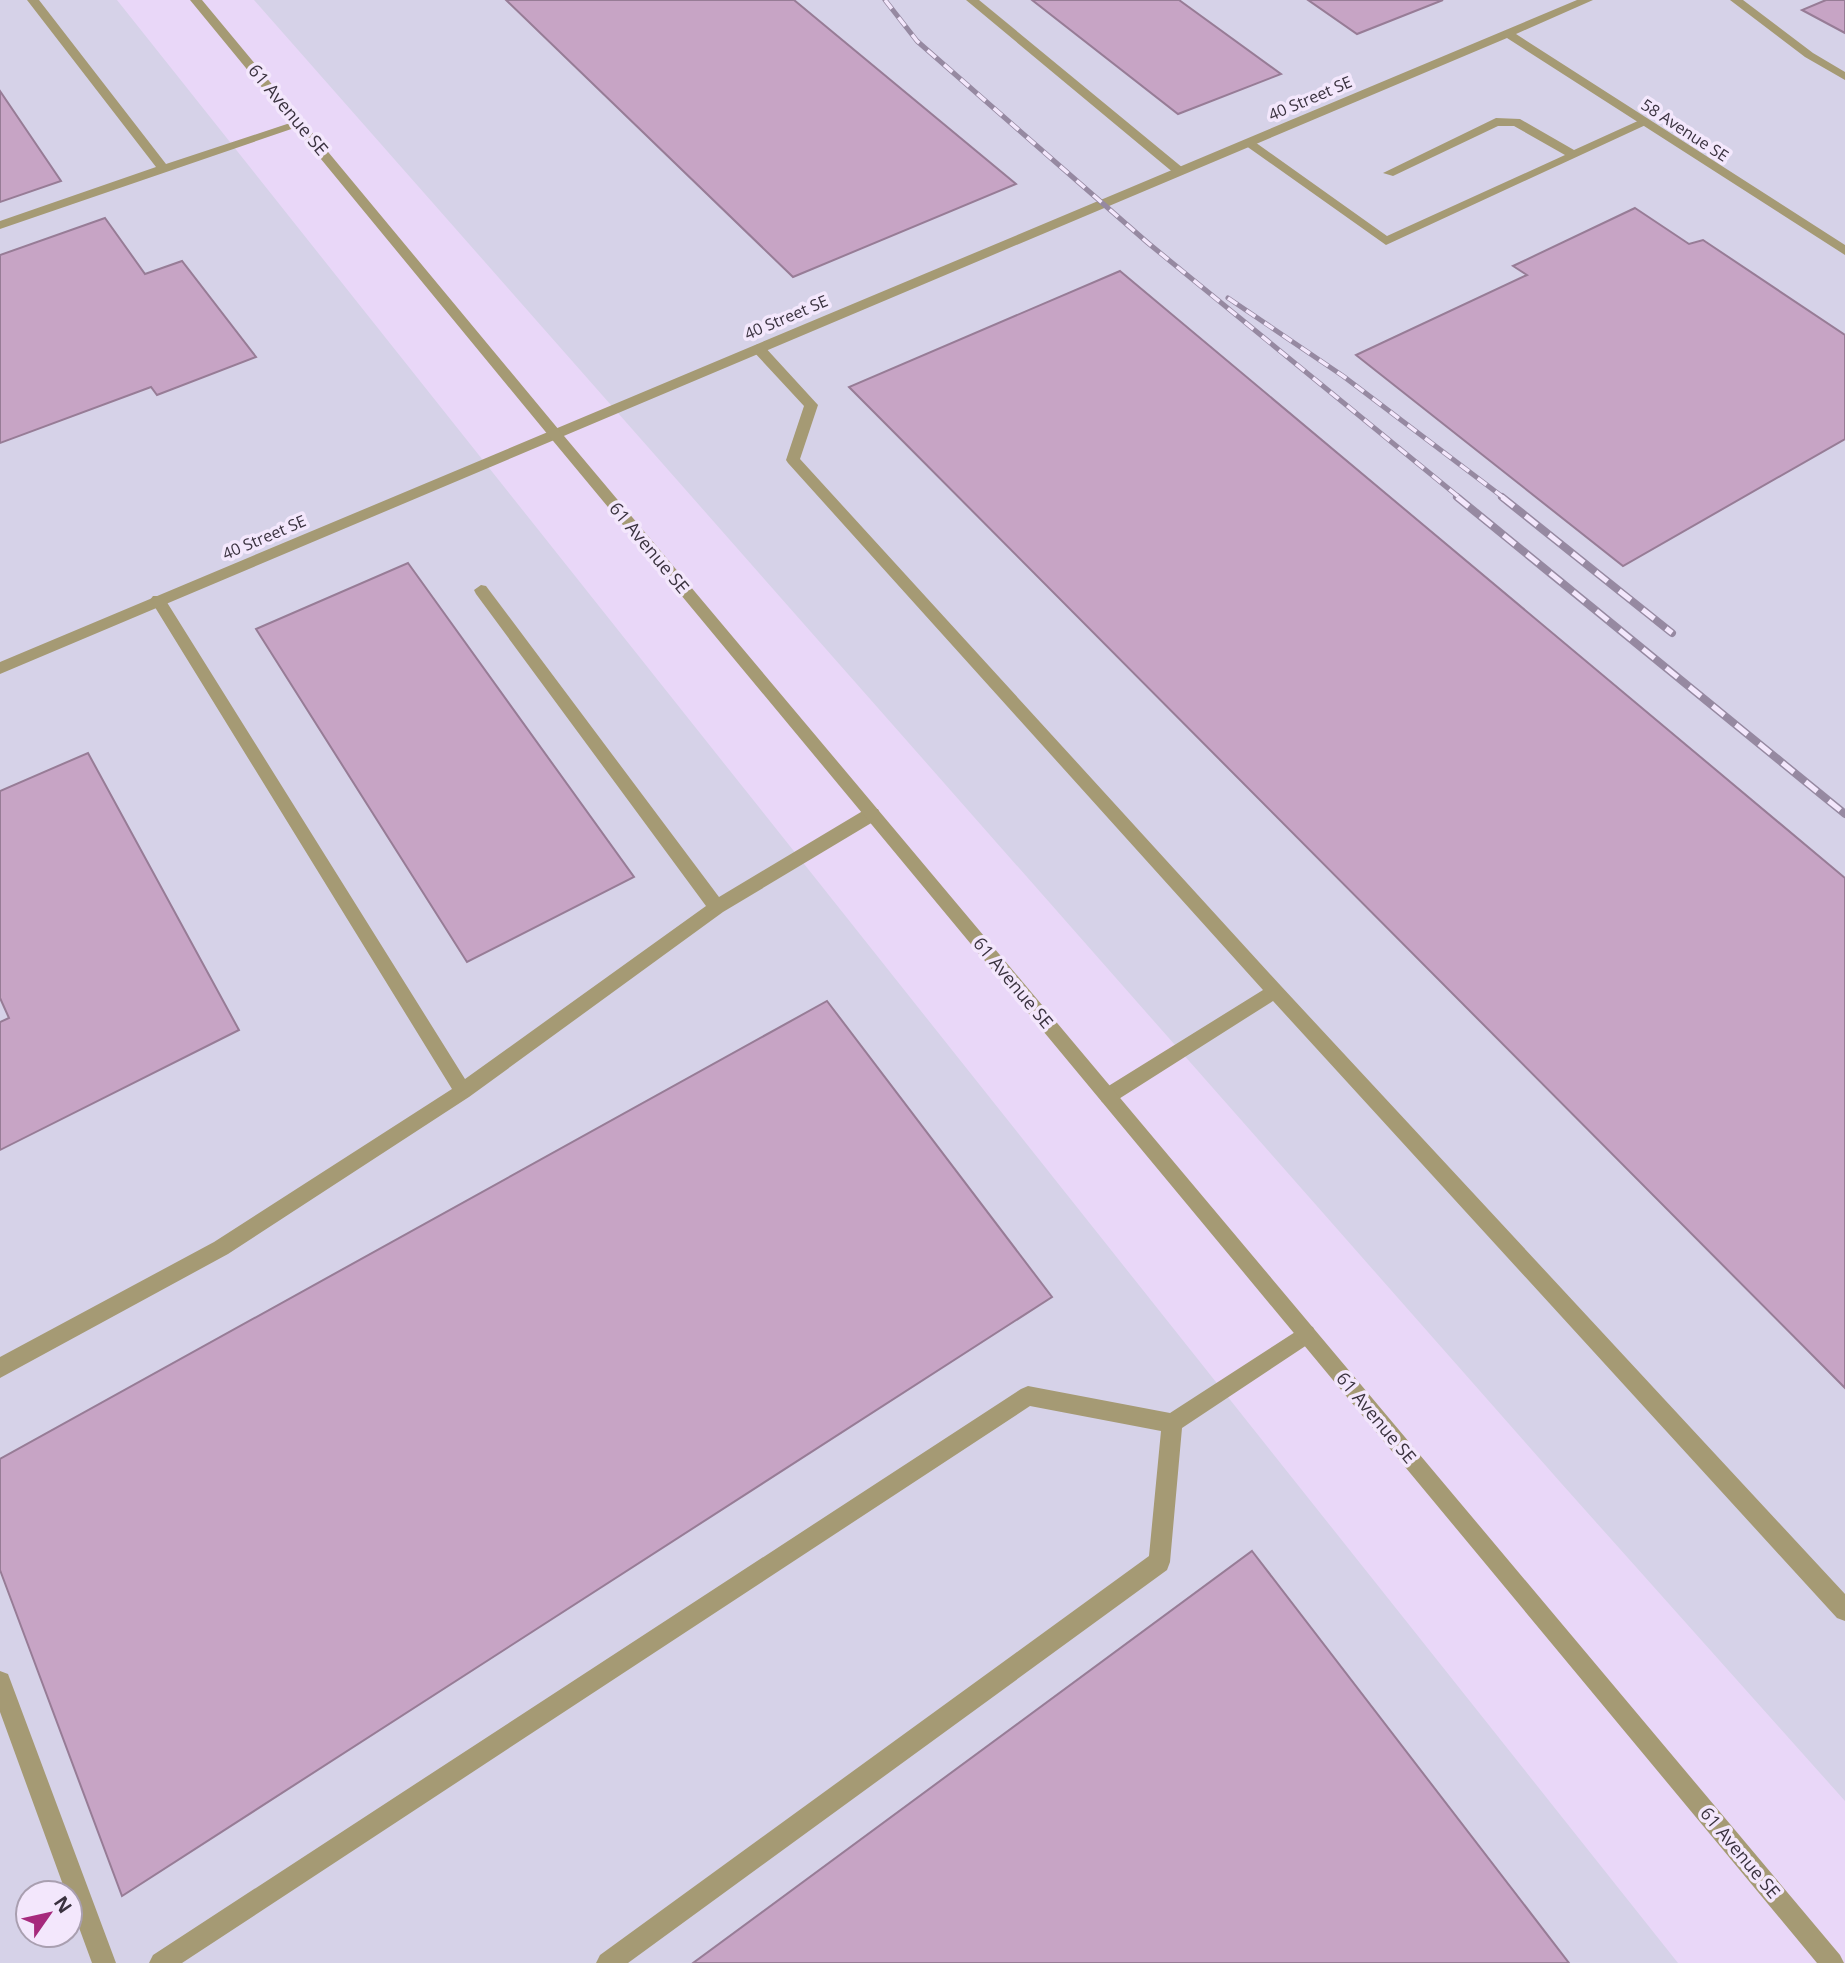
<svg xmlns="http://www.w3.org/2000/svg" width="1845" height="1963" viewBox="0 0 1845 1963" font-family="'Open Sans',sans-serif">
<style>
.industrial{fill:#d6d2e8;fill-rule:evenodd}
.building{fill:#c7a4c5;stroke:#977c96;stroke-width:2}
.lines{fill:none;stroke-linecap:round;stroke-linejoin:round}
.service{fill:#a59a74;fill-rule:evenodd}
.minor{fill:#a59a74;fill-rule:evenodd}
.tertiary{fill:#a59a74;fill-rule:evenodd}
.rail-far1-casing{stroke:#9689a1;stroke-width:5}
.rail-casing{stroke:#9689a1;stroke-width:8}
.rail-far1{stroke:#f3e7fc;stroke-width:3.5;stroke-dasharray:11;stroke-linecap:butt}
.rail{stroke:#f3e7fc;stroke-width:5;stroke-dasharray:15;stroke-linecap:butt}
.labels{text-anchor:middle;stroke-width:7;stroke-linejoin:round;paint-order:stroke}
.far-street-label{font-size:16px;fill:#3a323f;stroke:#f3e7fc}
.street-label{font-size:18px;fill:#3a323f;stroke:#f3e7fc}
</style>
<rect width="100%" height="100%" fill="#e9d7f8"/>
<path class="industrial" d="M0,0H117L1678,1963H0ZM28,1893H70V1935H28Z
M254,0H1845V1801L1561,1483Z"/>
<path class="building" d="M506,0H794L1016,184L793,277Z
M1032,0H1179L1281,74L1178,114Z
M1308,0H1443L1357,34Z
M1826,0H1845V33L1802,10Z
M0,91L61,181L0,202Z
M1635,208L1689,244L1703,240L1845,335V439L1623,566L1356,355L1527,275L1513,266Z
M105,218L145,274L182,261L256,357L157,395L151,387L0,443V255Z
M1120,271L1845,878V1388L849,387Z
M408,563L634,877L467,962L256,629Z
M88,753L239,1030L0,1150V1022L9,1018L0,998V791Z
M827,1001L1052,1297L122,1896L0,1570V1459Z
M1252,1551L1569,1963H693Z"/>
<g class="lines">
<path class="service" d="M27,0H39L166,164L296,121L306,124L0,229V221L156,167Z
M966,0H979L1183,168V174H1175Z
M1730,0H1743L1813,53L1845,72V80L1805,57Z
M1496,118L1520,119L1574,150L1640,120L1650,123L1386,245L1242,143L1252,140L1387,236L1565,155L1514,126H1498L1393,176L1383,173Z
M758,344L763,345L818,405L800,459L1281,986L1845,1594V1621L1837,1618L1273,1001L1114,1102L1108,1104L1102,1102L1099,1096L1102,1090L1263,990L788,463L786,460L804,406L753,351L751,348Z
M481,585L486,586L719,897L866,809H878L880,814L878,819L723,912L469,1097L228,1254L0,1378V1357L214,1242L452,1089L153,604L150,600L153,596H163L465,1079L706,906L476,594L474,590Z
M1306,1325L1313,1327L1316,1334L1313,1341L1182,1428L1170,1562L1167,1570L628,1963H596L600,1955L1149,1556L1161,1431L1030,1406L182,1963H149L153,1955L1021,1389L1028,1386L1170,1413Z
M0,1671L8,1674L11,1682L116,1963H92L70,1903V1893H66L0,1712Z"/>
<path class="minor" d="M1577,0H1593L1516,34L1845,245V255L1507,38L0,674V662Z"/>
<path class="tertiary" d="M190,0H202L559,430L1840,1955L1844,1963H1817L549,436Z"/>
<defs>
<path id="rail-far1" d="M885,0L917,41L1148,243L1460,498
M1228,298L1343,376L1504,498"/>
<path id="rail" d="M1457,497L1845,814
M1502,497L1672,633"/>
</defs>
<use href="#rail-far1" class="rail-far1-casing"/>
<use href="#rail" class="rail-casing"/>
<use href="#rail-far1" class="rail-far1"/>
<use href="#rail" class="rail"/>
</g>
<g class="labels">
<g class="far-street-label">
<text transform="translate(1310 98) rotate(-23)" y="6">40 Street SE</text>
<text transform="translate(1685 130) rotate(33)" y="6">58 Avenue SE</text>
<text transform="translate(786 317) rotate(-23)" y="6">40 Street SE</text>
<text transform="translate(264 537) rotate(-23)" y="6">40 Street SE</text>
</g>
<g class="street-label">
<text transform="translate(288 110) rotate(50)" y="6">61 Avenue SE</text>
<text transform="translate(649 548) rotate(50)" y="6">61 Avenue SE</text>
<text transform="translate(1013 983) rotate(50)" y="6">61 Avenue SE</text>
<text transform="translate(1376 1418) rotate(50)" y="6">61 Avenue SE</text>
<text transform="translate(1740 1853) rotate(50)" y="6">61 Avenue SE</text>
</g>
</g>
<g transform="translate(49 1914) rotate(56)"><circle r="33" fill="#f3e7fc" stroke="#a99fb0" stroke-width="2"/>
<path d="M0-5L12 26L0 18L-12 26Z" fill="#a6297c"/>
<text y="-10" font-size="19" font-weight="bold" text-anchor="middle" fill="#3a323f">N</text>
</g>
</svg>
